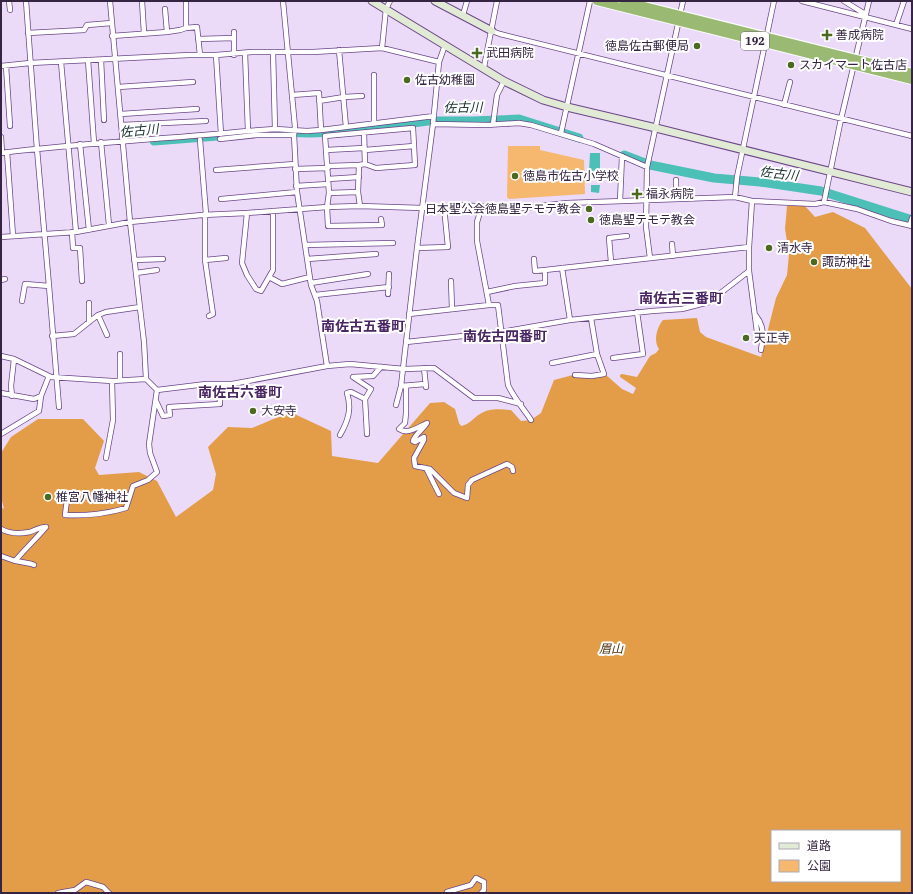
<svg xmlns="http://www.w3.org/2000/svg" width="913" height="894" viewBox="0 0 913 894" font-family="'IBM Plex Serif','Noto Sans JP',serif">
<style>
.green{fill:#f6b76f}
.forest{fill:#e39d48;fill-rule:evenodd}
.water{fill:#4cbfb7}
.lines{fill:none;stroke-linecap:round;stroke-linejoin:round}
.river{stroke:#4cbfb7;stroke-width:9}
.street-casing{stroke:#6b4687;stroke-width:6}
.secondary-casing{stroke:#6b4687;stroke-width:9}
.highway-casing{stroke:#fff;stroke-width:10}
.street{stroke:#fff;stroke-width:4.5}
.secondary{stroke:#e1ead5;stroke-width:7}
.highway{stroke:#9aba73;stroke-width:8}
.poi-dot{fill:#4c6a1f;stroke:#fff;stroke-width:1.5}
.labels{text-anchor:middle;stroke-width:4;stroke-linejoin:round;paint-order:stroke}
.shield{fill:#fff;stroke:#72667b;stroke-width:1}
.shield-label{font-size:11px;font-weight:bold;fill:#352542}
.poi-label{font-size:12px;fill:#352542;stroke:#fff;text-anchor:start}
.park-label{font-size:12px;font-style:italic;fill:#4b2f0a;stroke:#fff}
.water-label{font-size:13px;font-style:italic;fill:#162f2d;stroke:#fff}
.quarter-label{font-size:14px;font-weight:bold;fill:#4a2664;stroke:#fff}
</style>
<rect width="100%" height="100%" fill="#ebdbf9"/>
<path class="green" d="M508,146H540V150L584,160L585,194L509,199L507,197Z"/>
<path class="forest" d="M787,206H805L815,217L833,212L865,228L912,289V893H1V507L4,509L1,497V453L11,437L38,419H83L104,441L95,468L99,475L139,472L157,481L176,517L213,490L216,474L208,447L228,427L252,428L290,412L331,431L332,456L378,463L430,403L444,402L455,409L459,423L461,426C469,425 473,418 480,414C489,408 500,409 511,410L521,421L531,420L541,413L554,380L573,375L586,377L606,375L622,389L633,394L636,388L620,377V375L622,374L637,377L650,356L656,353L659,349C653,341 657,327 663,320L697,318L700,332L706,337L761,357L776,298L787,275L789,254L785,229ZM772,831H900V881H772Z"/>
<path class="water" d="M590,153H600V172H589Z
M591,185H600L599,193L591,192Z"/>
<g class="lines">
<path class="river" d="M154,141L255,133L276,132L309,133L343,132L428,121H473L519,119L579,138
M624,155L650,165L714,178L760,182L821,191L912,220"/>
<defs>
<path id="street" d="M9,1L10,10
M26,1L37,149L49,286L59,407
M110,1L130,222L144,342L146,379
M142,1L144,33
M186,1V28L197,27L200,55
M283,1L295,127L294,135L297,192L305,245L311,285L317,301L327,366
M802,1L912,29
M844,1L865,14
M165,9L167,32
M463,15L467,1
M896,25L904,1
M492,31L500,34L912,136
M234,32V55
M28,33L84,30L87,25L112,23
M112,36L167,32L180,30L186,28
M198,39L234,38
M382,48L386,9L390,1
M339,50L346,127
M273,52L275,129
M245,53L248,131L275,129L307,131L321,130L434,116
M216,55L221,134
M88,60L94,143
M101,60L104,120
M61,62L76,232
M1,66L30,63L189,55H216L252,52H313L382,48L439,62
M6,66L10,126
M484,67L497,1
M118,87L193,82
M292,95L319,93L321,130
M319,101L344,97L362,96
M784,105L790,82
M121,114L197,109
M374,123V75
M433,124L486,125L519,123L531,125L594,144L647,167
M493,124L497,95L504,81
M122,125L206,121
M364,133L365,164L376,168L415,165L413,128L325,136L329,193L327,207L328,226L382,225L381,219
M561,133L590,1
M1,137L2,153
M220,139L257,135H294
M200,140L206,214
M101,142L109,225
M80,144L89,230
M326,150L364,148
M365,150L414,146
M7,152L13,236
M1,153C83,143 166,139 248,131
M328,166L359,165
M295,169L328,168
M216,170L295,164
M328,179L359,177
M676,180V199
M296,186L328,184
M329,193L358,192
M735,197L737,177L774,1
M221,199L297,192
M620,201L622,156
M824,202L841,119L869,1
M360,206L358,192L359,165L365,164
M273,211V270L269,277L282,284L310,277
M247,213L242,263L247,275L256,289L261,291L269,277
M205,214V260L213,314L209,316
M910,225L912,218
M72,232L73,248H80L82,281
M1,237L76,232L130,222L202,215L247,213L327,207L360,206L422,208L462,205L514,209L567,203L735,197L752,201L815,204L824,202L857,209L891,221L912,226
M672,244L673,256
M305,245L393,243
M417,248L448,247L444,207
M650,258L646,227L647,167L683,1
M307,259L376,254
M534,259L535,271L545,270
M134,260L163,259
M205,260L226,258
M611,262L609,238L627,236
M562,268L570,320
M749,271L757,332
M136,273L157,270
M1,280L5,279
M451,281L452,309
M311,283L368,274
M487,292L515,286L545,283V270L749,247
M388,294L389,274
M315,295L389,287
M22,301L25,284L49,286
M89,303V322
M489,305H498L508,385C514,398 523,408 531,420
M409,314L489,305L477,241V222L482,206
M98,315L107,335
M756,316C765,327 763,337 761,350
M52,336L74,334L98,315L106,312L140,307
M406,342L501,332L570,320L652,311L682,309L709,302L749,271V247L752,201
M120,354V380
M1,356L14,359L51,377L112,381L146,379L157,390L206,384H232L327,366L350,364L404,369L434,368L474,398H498L521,404
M613,358L643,354L637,312
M552,363L597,354
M424,368L426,387
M575,375L592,376L604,374L597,354L591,318
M425,384L401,386L417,248L433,124L439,62L445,45
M406,386V413L405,423L399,429C408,435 418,427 427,423C423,430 416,433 413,441L415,442L424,437V440L414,458L415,466L430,469L454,493L467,498L468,485L472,480L507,464L512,467L513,471
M1,393L34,399L41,396
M12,396L11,386L14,359
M365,399L371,389L353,377L373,376L381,367
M156,401L163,416L170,415L169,407L220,404L219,384
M396,405L401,386
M1,434L39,411L41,396L49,376
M340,435C348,421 352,409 347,393L351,392L365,399L367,434
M106,458L113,420L112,381
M426,468L439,494
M74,497L67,500L65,515C85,516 106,514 126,508L133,486L148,480L157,472L150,453L149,444L157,390
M1,529C10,534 20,534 30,532C36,530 40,527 46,527
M1,556L15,561C25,549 36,539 46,527
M16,561L32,564L34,565
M58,893L75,890L86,882L103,887L109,893
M447,893V892L471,885L476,878L484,882V890L481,893"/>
<path id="secondary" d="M372,1L504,81L543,100L567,107L656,128L912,192
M435,1L492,31"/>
<path id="highway" d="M597,1L912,80
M624,1L912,73"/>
</defs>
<use href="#street" class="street-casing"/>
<use href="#secondary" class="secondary-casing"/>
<use href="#highway" class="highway-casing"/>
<use href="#street" class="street"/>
<use href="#secondary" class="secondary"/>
<use href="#highway" class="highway"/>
</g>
<g class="poi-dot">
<path d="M825 29h4v4h4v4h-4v4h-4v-4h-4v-4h4z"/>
<circle cx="697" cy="46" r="4"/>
<path d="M475 47h4v4h4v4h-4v4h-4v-4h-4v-4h4z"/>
<circle cx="791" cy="65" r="4"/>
<circle cx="407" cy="80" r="4"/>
<circle cx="515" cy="176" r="4"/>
<path d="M635 188h4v4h4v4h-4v4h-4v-4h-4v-4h4z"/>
<circle cx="589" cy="209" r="4"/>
<circle cx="591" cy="220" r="4"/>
<circle cx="769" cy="248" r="4"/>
<circle cx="814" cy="262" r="4"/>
<circle cx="746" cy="338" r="4"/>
<circle cx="253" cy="411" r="4"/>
<circle cx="48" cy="497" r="4"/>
</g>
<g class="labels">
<rect class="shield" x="741" y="32" width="28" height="18" rx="3"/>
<g class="shield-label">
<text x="755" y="45">192</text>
</g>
<g class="poi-label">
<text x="836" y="39">善成病院</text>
<text x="689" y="50" text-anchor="end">徳島佐古郵便局</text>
<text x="486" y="57">武田病院</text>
<text x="799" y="69">スカイマート佐古店</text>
<text x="415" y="84">佐古幼稚園</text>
<text x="523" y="180">徳島市佐古小学校</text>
<text x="646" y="198">福永病院</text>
<text x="581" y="213" text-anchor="end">日本聖公会徳島聖テモテ教会</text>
<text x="599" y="224">徳島聖テモテ教会</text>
<text x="777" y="252">清水寺</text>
<text x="822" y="266">諏訪神社</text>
<text x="754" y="342">天正寺</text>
<text x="261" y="415">大安寺</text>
<text x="56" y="501">椎宮八幡神社</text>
</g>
<g class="park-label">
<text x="611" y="653">眉山</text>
</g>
<g class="water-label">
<text transform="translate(463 107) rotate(-1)" y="5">佐古川</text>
<text transform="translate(139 130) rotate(-5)" y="5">佐古川</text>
<text transform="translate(779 173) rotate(7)" y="5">佐古川</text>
</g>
<g class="quarter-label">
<text x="681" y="303">南佐古三番町</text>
<text x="363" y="331">南佐古五番町</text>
<text x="505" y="341">南佐古四番町</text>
<text x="240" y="397">南佐古六番町</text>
</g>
</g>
<rect width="913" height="894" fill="none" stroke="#352542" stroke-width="4"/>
<rect x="771" y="830" width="130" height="52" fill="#ffffff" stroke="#aea8b3"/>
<rect x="779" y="843" width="20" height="6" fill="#e1ead5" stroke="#aea8b3"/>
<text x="807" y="850" font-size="12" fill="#352542">道路</text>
<rect x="779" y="860" width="20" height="12" fill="#f6b76f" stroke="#aea8b3"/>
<text x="807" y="870" font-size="12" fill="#352542">公園</text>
</svg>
